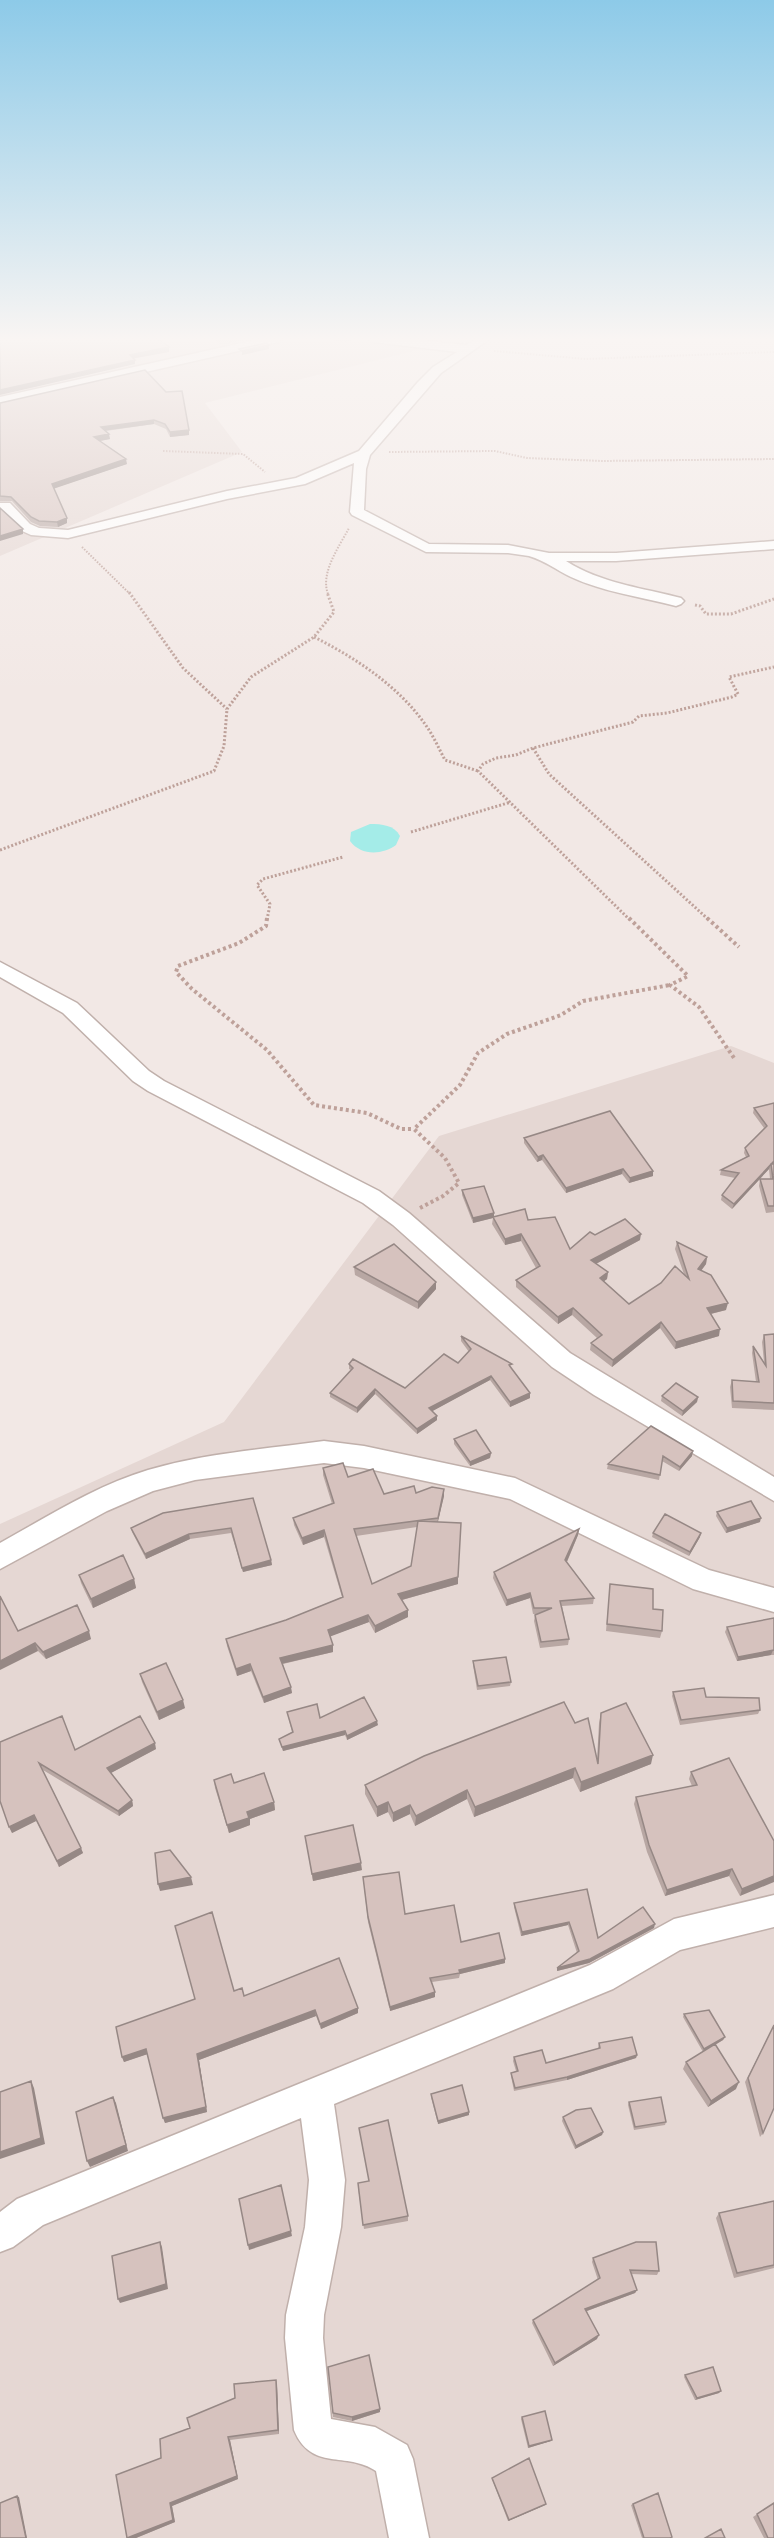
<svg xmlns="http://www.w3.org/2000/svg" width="774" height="2538" viewBox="0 0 774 2538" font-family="Barlow,sans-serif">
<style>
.residential{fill:#e5d7d3}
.water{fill:#a4ece8}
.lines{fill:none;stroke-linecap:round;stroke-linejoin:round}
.street-casing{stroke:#c0b0ab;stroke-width:3}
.path-far2{stroke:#bea19a;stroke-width:2;stroke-dasharray:1.5 1.5;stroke-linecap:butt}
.path-far1{stroke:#bea19a;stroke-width:3;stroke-dasharray:2 2;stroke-linecap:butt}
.path{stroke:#bea19a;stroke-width:4;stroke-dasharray:3 3;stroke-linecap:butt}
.street{fill:#fff;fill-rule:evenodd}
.wall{fill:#b8a7a3;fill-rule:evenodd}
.shaded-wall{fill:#968885}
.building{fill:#d6c2be;stroke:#968885;stroke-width:1.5}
</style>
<rect width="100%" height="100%" fill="#f2e8e5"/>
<path class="residential" d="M0,338H466L205,403L242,452L0,556Z
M731,1046L774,1063V2538H0V1524L224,1422L439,1136Z"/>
<path class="water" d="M370,824C382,824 394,825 400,836L396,845C382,855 361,856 350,841L351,832Z"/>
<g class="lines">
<defs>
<path id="street" d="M264,338H284L278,342L0,405V397Z
M367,338H400L466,345L478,338H491L441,373L370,455L366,469L364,510L429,544L508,545L549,553H616L774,541V549L616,561H566C600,583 643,588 681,598L684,601L681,604L676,606C642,597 603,592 571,577C556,570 546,561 529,556L508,553L426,552L352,515L350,512L354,463L305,484L227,499L68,538L31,535L20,530L0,509V503H10L30,524L39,528L68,530L227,491L296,478L359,451L418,382L433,367L457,352L373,342Z
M0,962L77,1003L149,1071L164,1081L379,1191L409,1213L570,1353L774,1477V1501L594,1395L552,1367L393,1225L363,1203L148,1091L133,1081L63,1013L0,977Z
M324,1441L364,1446L515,1478L709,1570L774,1588V1612L693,1589L510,1499L364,1468L324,1463L195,1480L153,1491L107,1511L0,1569V1543C47,1517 95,1486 148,1470C205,1453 265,1449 324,1441Z
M774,1895V1927L680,1950L613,1989L334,2104L345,2180L341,2227L324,2315L323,2338L331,2419L375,2427L407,2445L413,2459L429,2538H389L376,2471C347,2451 311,2472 294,2430L285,2338L286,2315L305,2227L309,2180L301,2118L43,2225L13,2247L0,2252V2212L17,2199L590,1965L674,1919Z"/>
</defs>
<use href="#street" class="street-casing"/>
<path class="path-far2" d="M494,351L586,359L774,352
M163,451L243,454L265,472
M389,452L495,451L527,458L602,461L774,459
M82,547L130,594
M328,594C320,573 339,547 349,528"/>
<path class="path-far1" d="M129,592L183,668L227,709
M695,605L700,606L706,614H731L774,599
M314,637C356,658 400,687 427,727C434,737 439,749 445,760L478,771
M533,748L549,774L709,920
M411,832L511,802
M0,850L214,771L224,746L227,709L251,677L314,637L334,612L327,592
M267,920L270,904L257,885L263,879L343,857
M630,920L478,771L483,764L496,758L516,755L533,748L633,722L639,716L667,713L732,697L738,694L729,677L774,667"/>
<path class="path" d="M267,918L266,926L239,943L178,966L176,972L192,989L267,1050L314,1105L367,1113L401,1129H414
M629,918L688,976L670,985L699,1007L734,1058
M707,918L739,947
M420,1208L443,1196L459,1183L445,1158L414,1129L460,1085L478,1053L507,1034L561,1015L583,1001L670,985"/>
<use href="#street" class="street"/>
</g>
<path class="wall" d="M213,338H252L226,344H219Z
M330,338H360L345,342L335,341Z
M145,370L189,430V435L170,437L166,429L154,424L106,431L110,439L99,441L127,464L54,488L67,518V523L58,527L40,526L31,522L12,501H0V403Z
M774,1103V1212L766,1213L759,1186L760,1179H770L769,1169L732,1209L721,1200L722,1195L735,1178L720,1175L721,1170L746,1157L744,1153L745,1148L764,1128L753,1113L754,1108Z
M524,1138L653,1171V1176L629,1183L622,1174L566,1193L542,1160L537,1162L524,1143Z
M462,1190L494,1216L528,1220L570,1249L595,1235L640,1240L596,1264L608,1272L607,1279L604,1281L629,1304L684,1274L675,1249L677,1242L707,1257L706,1264L701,1271L726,1310L711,1314L719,1336L675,1349L660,1328L612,1367L590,1350L591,1343L597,1338L572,1315L558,1324L516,1287V1280L536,1268L521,1241L505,1245L492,1224L493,1218L473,1223L462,1195Z
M354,1267L436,1289L418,1309L355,1275Z
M774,1334V1410L732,1408L730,1387L732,1380L756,1382L752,1353L753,1346L764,1362L762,1342L764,1335Z
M461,1336L511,1368L530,1398L510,1407L490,1380L432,1411L437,1416V1420L417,1434L375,1394L357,1413L330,1397V1393L351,1370L349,1369V1364L405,1388L458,1363L469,1352L461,1341Z
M662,1396L698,1397L697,1402L682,1416L661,1401Z
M651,1426L692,1456L679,1471L662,1461L659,1480L607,1469L608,1464Z
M454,1439L491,1453L490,1458L470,1466L454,1444Z
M323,1468L348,1477L384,1494L416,1493L444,1496L438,1522L458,1584L402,1600L408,1610V1617L375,1633L369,1622L330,1636L333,1645V1652L283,1664L292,1693L264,1703L251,1671L237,1676L227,1646L226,1639L286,1620L342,1597L324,1537L303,1545L294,1525L293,1518L332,1504L323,1475ZM417,1527L411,1566L372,1584L356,1536Z
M253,1498L271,1560L272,1565L243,1572L231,1533L190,1539L146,1559L132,1532L131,1528Z
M717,1512L760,1522L726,1533L716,1516Z
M579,1529L578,1535L567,1562L594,1598L593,1604L562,1606L569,1639L568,1645L540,1648L534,1621L535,1615L538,1614H533L530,1598L506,1606L493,1578L494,1572Z
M653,1533L700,1537L689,1556L652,1537Z
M79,1575L134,1579L136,1588L93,1608L81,1583Z
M610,1584L662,1631L660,1638L606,1631Z
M774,1618V1655H771L737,1661L725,1632L727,1627Z
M18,1631L91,1639L46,1659Z
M473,1661L511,1682L510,1686L477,1690L473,1665Z
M140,1674L185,1708L159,1720L142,1682Z
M673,1692L706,1697L760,1710L758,1714L680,1725L672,1696Z
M287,1712L320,1718L378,1725L347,1740L345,1735L283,1751L279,1739L292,1732Z
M601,1713L651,1764L580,1792L573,1778L474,1817L467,1799L415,1826L410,1814L393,1822L388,1812L377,1817L365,1794V1785L575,1723L597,1759L599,1723Z
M0,1742L75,1750L156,1749L111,1773L132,1800L133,1806L119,1816L43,1770L83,1853L59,1867L36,1821L12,1833Z
M691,1772L774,1841L740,1896L729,1876L665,1896L647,1852L634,1804L636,1797L692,1786L689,1779Z
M214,1780L234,1783L274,1802L275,1810L250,1819V1825L229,1833L215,1788Z
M305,1836L362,1870L313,1881Z
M363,1877L405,1914L461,1942L505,1959V1963L460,1974L459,1978L432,1982L435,1992V1997L390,2011L368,1922Z
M587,1889L598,1938L654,1928L589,1963L557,1971L577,1953L568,1925L521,1936L514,1907V1903Z
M234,1991L244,1996L358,2013L321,2029L316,2016L199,2060L207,2112L165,2123L147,2054L124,2062L122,2057Z
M684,2014L725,2037L723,2040L715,2045L736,2089L708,2107L683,2069L686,2062L703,2052L683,2017Z
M774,2025L763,2133L760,2137L745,2082Z
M599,2043L637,2055L636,2058L567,2080L514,2091L511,2076V2073L516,2071L513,2061L514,2057L546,2063L598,2049Z
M431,2094L469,2115L438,2124L431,2097Z
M629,2102L666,2122L665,2125L634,2130L628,2105Z
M563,2117L603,2132L602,2135L575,2149L562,2121Z
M359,2128L408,2216V2221L364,2229L358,2188L369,2181Z
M774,2201V2268L734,2278L716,2218L719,2213Z
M593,2258L659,2271L657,2275L631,2274L637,2290L635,2293L587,2311L597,2339L553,2366L532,2323L533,2320L598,2280L592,2262Z
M328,2367L380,2409V2412L352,2421L333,2417Z
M685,2375L719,2393L695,2400L684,2377Z
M276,2380L277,2384L279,2434L230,2440L238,2479L172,2506L175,2522L136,2538H127L161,2458L190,2428L235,2398Z
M522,2417L552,2440L551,2441L528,2448L521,2419Z
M492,2478L545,2505L508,2521L492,2479Z
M774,2503V2538H764L753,2517Z
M633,2504L671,2538H642L631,2505Z"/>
<path class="shaded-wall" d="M156,338H180L156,341Z
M236,338H252L226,344L225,340Z
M345,338H360L345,342Z
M269,345V349L242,355V351Z
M169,347V352L131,359L130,355Z
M135,360V364L0,395V390Z
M154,420V424L102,431L101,427Z
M189,430V435L170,437V432Z
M109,434L110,439L95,442L94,437Z
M126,459L127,464L53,489L52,484Z
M67,518V523L58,527L57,522Z
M23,529V534L0,541V536Z
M543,1155L542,1160L537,1162L538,1157Z
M774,1161V1164H771L769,1169L732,1209L734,1204Z
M623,1169L622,1174L566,1193V1188Z
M653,1171V1176L629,1183L630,1178Z
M494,1213V1218L493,1217V1218L473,1223V1218Z
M521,1234V1241L505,1245V1239Z
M641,1234L640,1240L590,1267L591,1260Z
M707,1257L706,1264L697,1276L698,1269Z
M608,1272L607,1279L599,1285L600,1278Z
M436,1282V1289L418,1309V1302Z
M728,1303L726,1310L706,1315L707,1308Z
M573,1308L572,1315L558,1324V1317Z
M661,1322L660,1328L612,1367L613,1360Z
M720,1329L719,1336L675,1349L676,1342Z
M491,1376L490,1380L429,1413V1408Z
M375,1389V1394L357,1413V1408Z
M530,1393V1398L510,1407V1402Z
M698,1397L697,1402L682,1416L683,1411Z
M437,1416V1420L417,1434V1429Z
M693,1451L692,1456L679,1471L680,1467Z
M491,1453L490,1458L470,1466V1462Z
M444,1489V1496L437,1525L438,1518Z
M761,1518L760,1522L726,1533L727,1528Z
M579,1529L578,1535L565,1566V1560Z
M324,1530V1537L303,1545L302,1538Z
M701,1533L700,1537L689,1556L690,1552Z
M189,1534L190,1539L146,1559L145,1554Z
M271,1560L272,1565L243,1572L242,1568Z
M458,1577V1584L398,1601V1594Z
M134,1579L136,1588L93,1608L91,1599Z
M530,1593V1598L506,1606L507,1600Z
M408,1610V1617L375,1633V1626Z
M368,1615L369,1622L329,1637L328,1630Z
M89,1631L91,1639L46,1659L43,1652Z
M35,1643L38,1651L0,1670V1661Z
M333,1645V1652L281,1664L280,1658Z
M773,1650L771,1655L737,1661L738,1657Z
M250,1664L251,1671L237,1676L236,1669Z
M291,1687L292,1693L264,1703L263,1697Z
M183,1700L185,1708L159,1720L157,1712Z
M377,1721L378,1725L347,1740V1736Z
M345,1731V1735L283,1751L282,1747Z
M155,1743L156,1749L109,1774L107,1768Z
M653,1755L651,1764L580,1792L581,1782Z
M575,1768L573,1778L474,1817L475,1807Z
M467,1790V1799L415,1826L416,1816Z
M132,1800L133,1806L119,1816L118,1811Z
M274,1802L275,1810L250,1819V1825L229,1833L227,1825L247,1812Z
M388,1802V1812L377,1817V1807Z
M410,1805V1814L393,1822V1813Z
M34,1815L36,1821L12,1833L9,1827Z
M81,1848L83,1853L59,1867L57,1861Z
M361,1863L362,1870L313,1881L312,1874Z
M732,1869L729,1876L665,1896L667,1890Z
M774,1876V1882L740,1896L742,1889Z
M191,1877L193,1885L160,1891L158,1884Z
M569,1922L568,1925L521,1936L522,1932Z
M655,1924L654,1928L589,1963L557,1971V1968Z
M505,1959V1963L460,1974L459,1970Z
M435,1992V1997L390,2011V2007Z
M358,2008V2013L321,2029L320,2024Z
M315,2010L316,2016L199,2060L207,2112L165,2123L163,2118L197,2054Z
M725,2037L723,2040L703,2052L704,2049Z
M146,2049L148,2054L124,2062L122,2057Z
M637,2055L636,2058L567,2080V2077Z
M31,2081L34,2088L45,2144L0,2159V2152Z
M739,2082L736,2089L708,2107L711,2101Z
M113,2097L116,2103L128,2151L90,2167L87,2161Z
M469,2112V2115L438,2124V2121Z
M603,2132L602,2135L575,2149L576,2146Z
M291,2231L292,2236L249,2250L248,2245Z
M160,2242L162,2247L168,2289L120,2303L118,2299Z
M637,2290L635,2293L584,2312L585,2309Z
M599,2335L597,2339L553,2366L555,2363Z
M276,2380L277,2384L279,2434L278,2430Z
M721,2391L719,2393L695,2400L697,2398Z
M380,2409V2412L352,2421V2417Z
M228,2437L230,2440L238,2479L172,2506L175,2522L136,2538H127L170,2503Z
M552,2440L551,2441L528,2448L529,2446Z
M17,2496L19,2497L27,2538H26Z
M546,2504L545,2505L508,2521L509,2520Z"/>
<path class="building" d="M0,338H157L169,347L130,355L135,360L0,390Z
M216,338H236L225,340H219Z
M266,343L269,345L242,351L239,349Z
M145,370L166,392L182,391L189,430L170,432L165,424L154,420L101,427L109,434L94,437L126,459L52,484L67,518L57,522L39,521L31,517L11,497L0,496V403Z
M0,508L23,529L0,536Z
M774,1103V1161L734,1204L722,1195L739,1173L721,1170L749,1156L745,1148L767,1126L754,1108Z
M610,1111L653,1171L630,1178L623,1169L566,1188L543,1155L538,1157L524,1138Z
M771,1164H774V1206H768L760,1179H773Z
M484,1186L494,1213L473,1218L462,1190Z
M525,1209L528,1220L555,1217L570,1249L590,1232L595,1235L625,1219L641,1234L591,1260L608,1272L600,1278L629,1304L661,1283L675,1266L689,1279L677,1242L707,1257L698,1269L711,1275L728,1303L707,1308L720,1329L676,1342L661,1322L613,1360L591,1343L602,1335L573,1308L558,1317L516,1280L540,1266L521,1234L505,1239L493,1217Z
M394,1244L436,1282L418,1302L354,1267Z
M774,1334V1403L733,1401L732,1380L759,1382L753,1346L766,1366L764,1335Z
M461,1336L512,1364L509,1365L530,1393L510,1402L491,1376L429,1408L437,1416L417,1429L375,1389L357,1408L330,1393L353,1368L349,1364L353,1359L405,1388L444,1354L458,1363L471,1349Z
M676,1383L698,1397L683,1411L662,1396Z
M651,1426L693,1451L680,1467L663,1456L660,1475L608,1464Z
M476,1430L491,1453L470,1462L454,1439Z
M343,1463L348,1477L373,1469L384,1494L414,1486L416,1493L432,1487L444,1489L438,1518L354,1529L372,1584L411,1566L418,1521L461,1523L458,1577L398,1594L408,1610L375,1626L368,1615L328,1630L333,1645L280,1658L291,1687L263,1697L250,1664L236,1669L226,1639L286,1620L343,1597L324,1530L302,1538L293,1518L334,1503L323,1468Z
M253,1498L271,1560L242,1568L231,1528L189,1534L145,1554L131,1528L163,1513Z
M751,1501L761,1518L727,1528L717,1512Z
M665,1514L701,1533L690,1552L653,1533Z
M579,1529L565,1560L594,1598L560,1601L569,1639L541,1642L535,1615L552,1608H534L530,1593L507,1600L494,1572Z
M123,1555L134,1579L91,1599L79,1575Z
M610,1584L653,1589V1609L663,1610L662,1631L607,1624Z
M0,1596L18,1631L77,1605L89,1631L43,1652L35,1643L0,1661Z
M774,1618V1650L738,1657L727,1627Z
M506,1657L511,1682L478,1686L473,1661Z
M166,1663L183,1700L157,1712L140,1674Z
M704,1688L706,1697L759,1698L760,1710L681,1720L673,1692Z
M364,1697L377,1721L347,1736L345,1731L282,1747L279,1739L293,1732L287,1712L317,1704L320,1718Z
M564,1702L575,1723L588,1718L598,1764L601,1713L626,1703L653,1755L581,1782L575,1768L475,1807L467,1790L416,1816L410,1805L393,1813L388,1802L377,1807L365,1785L424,1756Z
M62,1716L75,1750L140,1716L155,1743L107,1768L132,1800L118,1811L39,1763L81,1848L57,1861L34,1815L9,1827L0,1801V1742Z
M729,1758L774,1841V1876L742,1889L732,1869L667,1890L649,1845L636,1797L697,1785L691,1772Z
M264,1773L274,1802L247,1812L249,1818L227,1825L214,1780L231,1774L234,1783Z
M353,1825L361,1863L312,1874L305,1836Z
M170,1850L191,1877L158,1884L155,1853Z
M399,1872L405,1914L454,1905L461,1942L499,1933L505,1959L459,1970L460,1973L430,1978L435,1992L390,2007L368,1917L363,1877Z
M587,1889L598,1938L643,1907L655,1924L590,1959L557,1968L579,1951L569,1922L522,1932L514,1903Z
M212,1912L234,1991L242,1988L244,1996L339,1958L358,2008L320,2024L315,2010L197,2054L206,2107L163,2118L146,2049L122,2057L116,2027L195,1999L175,1926Z
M709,2010L725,2037L704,2049L684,2014Z
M774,2025V2108L763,2133L748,2078Z
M632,2037L637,2055L567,2077L515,2088L511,2073L518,2071L514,2057L542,2050L546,2063L600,2048L599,2043Z
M715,2044L739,2082L711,2101L686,2062Z
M31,2081L41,2138L0,2152V2092Z
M462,2085L469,2112L438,2121L431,2094Z
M113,2097L126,2145L87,2161L76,2112Z
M661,2097L666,2122L635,2127L629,2102Z
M591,2108L603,2132L576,2146L563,2117L576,2110Z
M388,2120L408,2216L363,2225L358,2183L369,2181L359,2128Z
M281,2185L291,2231L248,2245L239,2199Z
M774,2201V2265L737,2273L719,2213Z
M160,2242L166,2284L118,2299L112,2256Z
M636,2242H656L659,2271L630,2270L637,2290L585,2309L599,2335L555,2363L533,2320L600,2278L593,2258Z
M369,2355L380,2409L352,2417L333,2413L328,2367Z
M713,2367L721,2391L697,2398L685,2375Z
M276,2380L278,2430L228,2437L237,2476L170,2503L173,2520L127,2538L116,2475L161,2458L160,2439L190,2428L187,2418L235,2398L234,2384Z
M545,2411L552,2440L529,2446L522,2417Z
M529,2458L546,2504L509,2520L492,2478Z
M658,2493L672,2537L670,2538H644L633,2504Z
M17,2496L26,2538H0V2503Z
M774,2503V2538H768L757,2514Z
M721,2529L725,2538H705Z"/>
<linearGradient id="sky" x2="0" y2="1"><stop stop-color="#8dcae8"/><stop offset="0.49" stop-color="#f9f5f3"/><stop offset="1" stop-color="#f9f5f3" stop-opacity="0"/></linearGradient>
<rect width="774" height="693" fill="url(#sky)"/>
</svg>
